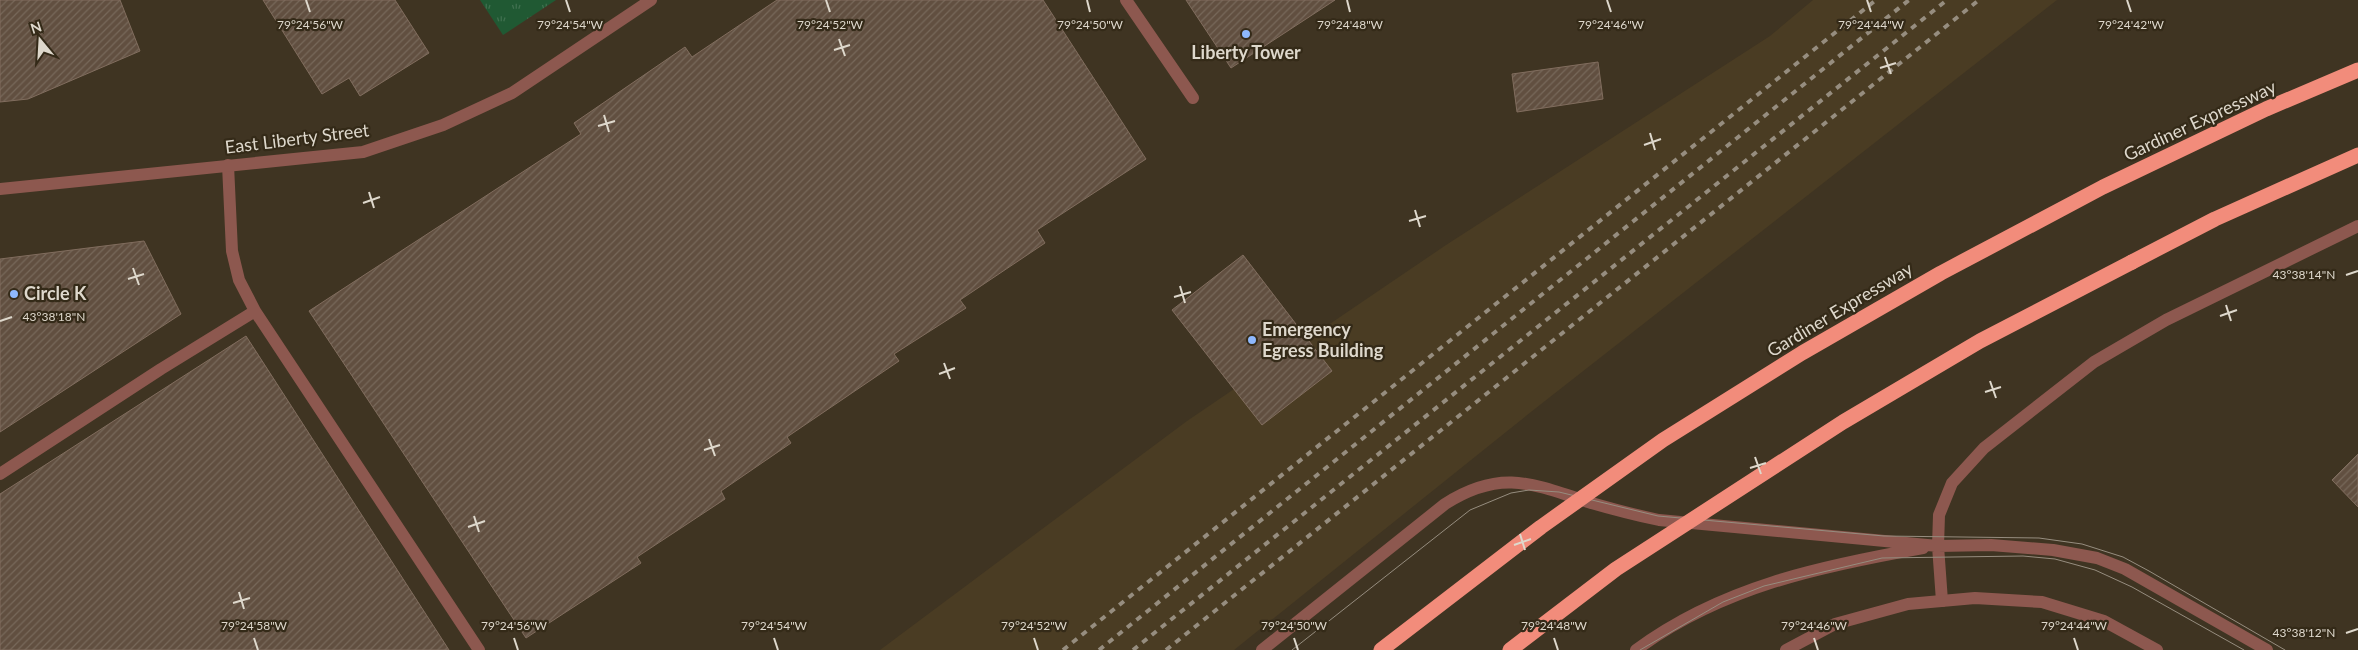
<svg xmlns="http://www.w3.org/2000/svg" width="2358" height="650" viewBox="0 0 2358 650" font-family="Lato,sans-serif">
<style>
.built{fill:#4a3c23}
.grass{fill:url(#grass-tufts)}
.building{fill:url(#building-hatch);stroke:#816d5e}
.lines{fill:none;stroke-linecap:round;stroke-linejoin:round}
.service{stroke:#8d584f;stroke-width:12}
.minor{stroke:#8d584f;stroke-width:12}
.tertiary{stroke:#8d584f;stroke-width:12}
.motorway{stroke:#f28c7b;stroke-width:15}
.tram{stroke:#968d7f;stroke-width:1}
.rail{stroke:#968d7f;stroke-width:4;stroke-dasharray:6 6;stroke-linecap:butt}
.motorway-bridge{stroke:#f28c7b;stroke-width:15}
.ticks{fill:none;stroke:#ded8cc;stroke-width:2}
.poi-dot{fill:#8eb8fd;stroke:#342a18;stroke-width:2}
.labels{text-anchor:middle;stroke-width:4.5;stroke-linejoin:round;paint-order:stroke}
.poi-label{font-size:18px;font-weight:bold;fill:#ded8cc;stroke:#342a18;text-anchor:start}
.street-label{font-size:18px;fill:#ded8cc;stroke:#342a18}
.ticks-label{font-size:12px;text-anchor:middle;fill:#ded8cc;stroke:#342a18;stroke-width:4.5;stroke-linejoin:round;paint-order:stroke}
</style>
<defs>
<pattern id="grass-tufts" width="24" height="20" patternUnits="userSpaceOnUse" patternTransform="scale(1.25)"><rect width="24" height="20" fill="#205933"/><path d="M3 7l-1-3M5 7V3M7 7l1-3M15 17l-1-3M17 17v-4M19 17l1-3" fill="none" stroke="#40704f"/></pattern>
<pattern id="building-hatch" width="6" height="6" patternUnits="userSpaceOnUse" patternTransform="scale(1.25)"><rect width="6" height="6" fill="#614f40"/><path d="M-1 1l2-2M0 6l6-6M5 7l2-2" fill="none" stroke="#77685a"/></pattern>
</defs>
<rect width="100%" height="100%" fill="#3f3422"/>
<path class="built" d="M1813,0H2057L1536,408L1234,650H880L1187,421L1446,245L1770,36Z"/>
<path class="grass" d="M480,0H556L503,35Z"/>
<path class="building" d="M0,0H120L140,51L28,99L0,102Z
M263,0H395L429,53L360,96L349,78L322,94Z
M777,0H1043L1146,159L1037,230L1045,243L960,300L966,308L894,354L899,361L787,437L791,443L721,491L725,499L637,557L641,563L526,638L309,311L581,134L574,123L685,47L692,57Z
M1186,0H1335L1231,68Z
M1598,62L1603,99L1517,112L1512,74Z
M144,241L181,314L0,432V259Z
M1243,255L1332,371L1262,425L1172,310Z
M246,336L449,650H0V494Z
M2358,454V507L2332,480Z"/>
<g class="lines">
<path class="service" d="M228,165L232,251L239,280L255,311L479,650
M0,474L161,369L255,311
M1942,601L1938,546L1939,515L1952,483L1984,448L2094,362L2166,320L2358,226
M1262,650L1445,504C1500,469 1531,483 1588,502C1612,509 1635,515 1659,520L1938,546L1991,545L2053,550L2097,558L2125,569L2267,650
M1636,650C1721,587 1821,566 1923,548"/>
<path class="minor" d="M1126,0L1193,98"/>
<path class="tertiary" d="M0,189L363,152L443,125L512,93L651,0
M1786,650L1835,624L1908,604L1975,598L2042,602L2104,621L2157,650"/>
<path class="motorway" d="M2132,262L2215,219L2358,155"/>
<path class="tram" d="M1292,650L1470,510L1511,493L1529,490L1559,492L1658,516L1884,536L2039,538L2082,544L2123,557L2149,571L2285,650
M1640,650L1723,602L1764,586L1882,558L2023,556L2055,559L2095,570L2132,587L2244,650"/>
<path class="rail" d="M1063,650L1876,0
M1099,650L1909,0
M1133,650L1947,0
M1166,650L1979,0"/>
<path class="motorway-bridge" d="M1381,650L1541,527L1663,440L1802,353L1941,273L2103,187L2266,109L2358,70
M1510,650L1616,569L1843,422L1980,341L2132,262"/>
</g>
<path class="ticks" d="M306,0L310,12M566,0L570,12M826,0L830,12M1087,0L1090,12M1347,0L1350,12M1607,0L1611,12M1867,0L1871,12M2127,0L2131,12M839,39L845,56M834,50L850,45M1885,57L1891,74M1880,68L1896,63M604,115L609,132M598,126L615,121M1650,133L1655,150M1644,145L1661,139M369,192L374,208M363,203L380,197M1415,210L1420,227M1409,221L1426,216M133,268L139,285M2346,275L2358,271M128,279L144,274M1180,286L1185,303M1174,297L1191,292M2226,305L2231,321M2220,316L2237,310M0,321L12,317M944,363L950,379M939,374L955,368M1990,381L1996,398M1985,392L2001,387M709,439L715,456M704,450L720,445M1755,457L1761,474M1750,468L1766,463M474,516L479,532M468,527L485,521M1520,534L1525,550M1514,545L1531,539M239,592L244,609M233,603L250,598M2346,633L2358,629M254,638L258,650M514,638L518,650M774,638L778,650M1034,638L1038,650M1294,638L1298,650M1554,638L1558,650M1814,638L1818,650M2074,638L2078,650"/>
<g class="poi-dot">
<circle cx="1246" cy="34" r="5"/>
<circle cx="14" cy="294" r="5"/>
<circle cx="1252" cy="340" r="5"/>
</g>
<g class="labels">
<g class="poi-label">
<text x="1246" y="59" text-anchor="middle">Liberty Tower</text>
<text x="24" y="300">Circle K</text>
<text x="1262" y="336">Emergency<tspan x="1262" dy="21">Egress Building</tspan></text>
</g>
<g class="street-label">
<text transform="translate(2200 121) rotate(-25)" y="6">Gardiner Expressway</text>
<text transform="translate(297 139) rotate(-7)" y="6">East Liberty Street</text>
<text transform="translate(1840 310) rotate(-31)" y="6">Gardiner Expressway</text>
</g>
</g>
<g class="ticks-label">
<text x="310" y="29">79°24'56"W</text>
<text x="570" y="29">79°24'54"W</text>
<text x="830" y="29">79°24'52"W</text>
<text x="1090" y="29">79°24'50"W</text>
<text x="1350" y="29">79°24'48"W</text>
<text x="1611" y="29">79°24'46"W</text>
<text x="1871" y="29">79°24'44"W</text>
<text x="2131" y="29">79°24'42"W</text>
<text x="2304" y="279">43°38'14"N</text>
<text x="54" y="321">43°38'18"N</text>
<text x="254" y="630">79°24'58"W</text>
<text x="514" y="630">79°24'56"W</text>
<text x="774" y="630">79°24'54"W</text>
<text x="1034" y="630">79°24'52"W</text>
<text x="1294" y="630">79°24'50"W</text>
<text x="1554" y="630">79°24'48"W</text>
<text x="1814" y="630">79°24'46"W</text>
<text x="2074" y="630">79°24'44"W</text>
<text x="2304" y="637">43°38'12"N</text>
</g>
<g transform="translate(40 40) rotate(342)" stroke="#342a18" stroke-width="4" paint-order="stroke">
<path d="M0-4L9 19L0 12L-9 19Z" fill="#ded8cc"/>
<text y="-8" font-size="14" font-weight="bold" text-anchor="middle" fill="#ded8cc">N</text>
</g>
</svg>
